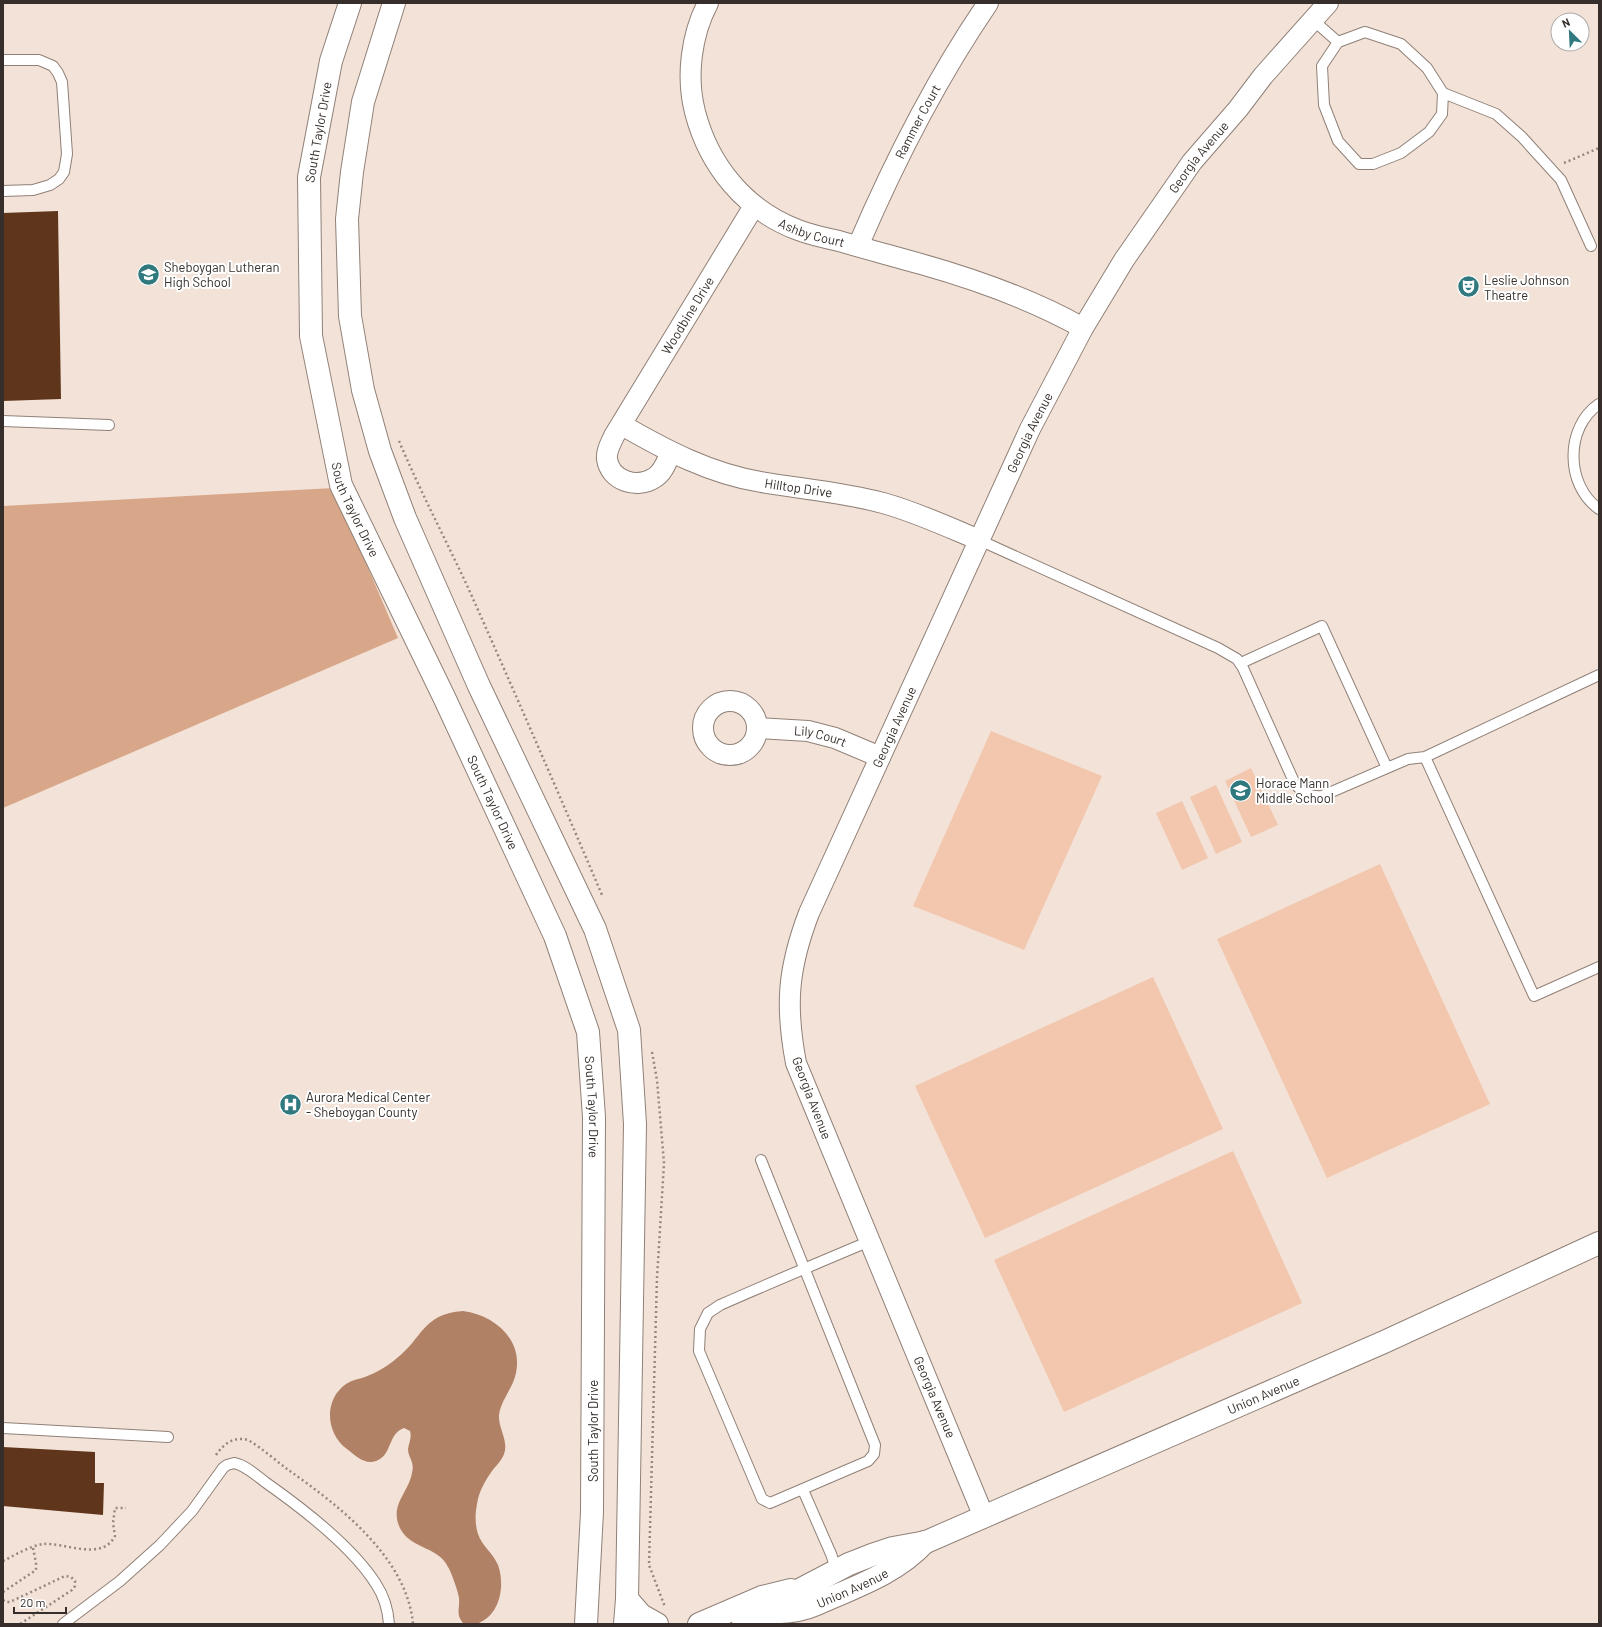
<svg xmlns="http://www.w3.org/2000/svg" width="1602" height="1627" viewBox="0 0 1602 1627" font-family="Barlow,sans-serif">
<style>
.green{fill:#f2c7ae}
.forest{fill:#d8a789}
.water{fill:#b08165}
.building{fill:#5f361b}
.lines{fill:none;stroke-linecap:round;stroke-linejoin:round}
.lane-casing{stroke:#908077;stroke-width:12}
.street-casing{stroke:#908077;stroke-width:22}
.secondary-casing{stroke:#908077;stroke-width:24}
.path{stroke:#948881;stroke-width:2.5;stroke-dasharray:2 3;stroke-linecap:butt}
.lane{stroke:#fff;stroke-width:10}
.street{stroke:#fff;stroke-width:20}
.secondary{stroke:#fff;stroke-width:22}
.labels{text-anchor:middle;stroke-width:4;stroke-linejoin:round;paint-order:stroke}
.street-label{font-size:13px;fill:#352e2a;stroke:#fff}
.poi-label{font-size:13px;fill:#352e2a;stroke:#fff;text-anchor:start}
</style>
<rect width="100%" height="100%" fill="#f3e2d8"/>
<path class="green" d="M991,731L1102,776L1024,950L913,906Z
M1251,768L1278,825L1251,837L1225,781Z
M1216,785L1242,842L1216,854L1190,797Z
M1182,801L1208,858L1182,870L1156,813Z
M1380,864L1490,1104L1327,1178L1217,939Z
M1153,977L1223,1129L985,1238L915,1086Z
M1233,1151L1302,1303L1064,1412L994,1260Z"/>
<path class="forest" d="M334,488L398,638L3,808V506Z"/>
<path class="water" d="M463,1311C494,1315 523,1339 516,1373C513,1388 501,1400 499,1415C498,1428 509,1441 504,1454C502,1460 496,1466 492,1471C485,1481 479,1491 477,1504C475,1514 475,1525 478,1534C482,1546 493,1553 498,1565C505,1584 501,1614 479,1623C475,1625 469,1624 464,1624C455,1614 460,1610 459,1598C459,1594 451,1571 448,1567C439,1547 412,1549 401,1530C388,1506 408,1494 412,1473C415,1461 408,1458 408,1449C409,1442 412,1438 410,1431L404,1428C388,1433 392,1456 376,1461C365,1465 356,1456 347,1449C326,1434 323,1400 346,1384C352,1380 359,1379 365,1377C376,1373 388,1366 397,1358C423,1338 422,1314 463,1311Z"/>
<path class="building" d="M58,211L61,399L3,401V213Z
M3,1447L95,1452V1483H104L103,1515L3,1506Z"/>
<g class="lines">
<defs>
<path id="lane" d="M1313,20L1338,42L1365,32L1401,44L1427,68L1443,93L1442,114L1429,132L1401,153L1373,164H1359L1338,141L1324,105L1322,66L1338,42
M3,60H39L53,66L58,73L62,82L63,96L67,154L64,172L59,179L50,185L33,190L3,191
M1443,93L1496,114L1522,137L1561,180L1591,246
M1599,404C1565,427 1565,485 1599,509
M3,421L109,425
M979,540L1218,648L1237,659L1243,668L1295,784C1303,793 1310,797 1322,796L1408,759L1425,757L1599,675
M1241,663L1322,626L1387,768
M1425,757L1534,996L1599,967
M761,1160L875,1445L874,1454L868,1461L770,1503L762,1499L699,1351L700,1329L708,1313L720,1305C770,1283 820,1262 870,1241
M3,1428L168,1437
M803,1490L831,1554L837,1571
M63,1624L120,1581L160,1545L192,1511L223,1468L227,1465L234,1463C245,1465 256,1475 265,1482C302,1508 352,1546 376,1584C384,1596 388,1610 389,1624"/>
<g id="street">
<path id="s1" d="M708,3C691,35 686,77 695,112C709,166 745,210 798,230C811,235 825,238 839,241C866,249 893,256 921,264C974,279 1035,301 1083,328"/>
<path id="s2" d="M858,246C894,162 936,79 988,3"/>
<path id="s3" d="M622,425C665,450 711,474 761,482C802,489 843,492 883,503C916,512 948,527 979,540"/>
<path id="s4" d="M671,452C667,461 663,473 654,478C637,489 610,481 607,459C606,451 611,443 614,436L754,206"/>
<circle cx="730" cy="728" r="27"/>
<path id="s5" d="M758,728L808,731L835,738L880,757"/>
<path id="s6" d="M984,1517L796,1063C785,1005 788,968 809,913L1030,429L1083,328L1124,260L1192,162L1238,109L1263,76L1328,3"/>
</g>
<g id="secondary">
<path id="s7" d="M350,3L331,61L309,177L311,336L341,485L444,697L555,936L588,1032L594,1117L592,1512L586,1624"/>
<path d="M394,3L363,102L352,172L347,219L350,316L363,390L380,451L405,518L479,686L595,929L629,1030L635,1124L627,1599L625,1624"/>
<path d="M627,1599L641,1615L657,1624"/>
<path id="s8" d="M770,1612C787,1613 801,1611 817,1604C855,1587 897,1573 925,1542"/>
<path d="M699,1624L762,1597L791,1590"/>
<path id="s9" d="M743,1624L770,1612L788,1596L849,1564L872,1555L893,1548L926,1542L1384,1342L1599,1243"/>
</g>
</defs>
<use href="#lane" class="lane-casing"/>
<use href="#street" class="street-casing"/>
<use href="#secondary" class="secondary-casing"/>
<path class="path" d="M1564,163L1599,148
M399,441C421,493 447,542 470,592C515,693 559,794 602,895
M652,1052L657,1080L664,1163L657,1278L649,1565L665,1607
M216,1455C224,1444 233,1436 248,1440C262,1448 275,1460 287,1469C338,1505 407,1557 413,1624
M3,1561C15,1555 30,1546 43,1544C64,1542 102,1562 115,1536L113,1523L115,1508H126
M3,1592L36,1570V1563L33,1548
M3,1600L6,1602H10L65,1576L71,1577L75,1581V1586L72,1590L20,1624"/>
<use href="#lane" class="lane"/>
<use href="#street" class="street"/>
<use href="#secondary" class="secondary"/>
</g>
<defs>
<symbol id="school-disc" viewBox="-11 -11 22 22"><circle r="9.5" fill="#30797f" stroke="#fff"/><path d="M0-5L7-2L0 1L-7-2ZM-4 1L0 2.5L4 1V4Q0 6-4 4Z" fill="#fff"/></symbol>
<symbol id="theatre-disc" viewBox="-11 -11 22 22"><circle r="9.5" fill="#30797f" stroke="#fff"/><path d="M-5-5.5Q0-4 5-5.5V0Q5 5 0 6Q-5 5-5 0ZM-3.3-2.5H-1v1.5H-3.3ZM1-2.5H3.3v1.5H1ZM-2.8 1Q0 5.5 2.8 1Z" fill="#fff"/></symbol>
<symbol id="hospital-disc" viewBox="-11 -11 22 22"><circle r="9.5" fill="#30797f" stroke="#fff"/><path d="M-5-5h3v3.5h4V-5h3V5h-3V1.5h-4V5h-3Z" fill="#fff"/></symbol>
</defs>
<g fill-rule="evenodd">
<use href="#school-disc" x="136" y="262" width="25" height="25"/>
<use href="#theatre-disc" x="1456" y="274" width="25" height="25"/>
<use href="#school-disc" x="1228" y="778" width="25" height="25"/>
<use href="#hospital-disc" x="278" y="1092" width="25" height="25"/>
</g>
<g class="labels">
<g class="street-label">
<text dy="5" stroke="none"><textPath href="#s2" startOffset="138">Rammer Court</textPath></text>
<text transform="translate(318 132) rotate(-80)" y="5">South Taylor Drive</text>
<text dy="5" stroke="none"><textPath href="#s6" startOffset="1497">Georgia Avenue</textPath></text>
<text dy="5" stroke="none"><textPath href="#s1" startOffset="289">Ashby Court</textPath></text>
<text dy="5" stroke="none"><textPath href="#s4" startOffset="257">Woodbine Drive</textPath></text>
<text dy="5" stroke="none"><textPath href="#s6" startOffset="1173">Georgia Avenue</textPath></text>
<text dy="5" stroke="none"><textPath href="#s3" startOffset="189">Hilltop Drive</textPath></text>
<text dy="5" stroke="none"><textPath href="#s7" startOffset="518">South Taylor Drive</textPath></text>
<text dy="5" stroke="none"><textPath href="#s6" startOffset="849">Georgia Avenue</textPath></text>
<text dy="5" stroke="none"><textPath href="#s5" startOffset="63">Lily Court</textPath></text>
<text dy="5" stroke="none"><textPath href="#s7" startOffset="842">South Taylor Drive</textPath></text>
<text transform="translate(812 1098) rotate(69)" y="5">Georgia Avenue</text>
<text dy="5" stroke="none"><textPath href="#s7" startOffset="1166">South Taylor Drive</textPath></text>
<text dy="5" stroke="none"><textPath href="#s9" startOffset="571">Union Avenue</textPath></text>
<text transform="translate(935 1397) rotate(67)" y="5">Georgia Avenue</text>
<text transform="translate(593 1431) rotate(-90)" y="5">South Taylor Drive</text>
<text dy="5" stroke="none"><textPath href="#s8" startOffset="87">Union Avenue</textPath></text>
</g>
<g class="poi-label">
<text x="164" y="272">Sheboygan Lutheran<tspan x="164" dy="15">High School</tspan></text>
<text x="1484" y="285">Leslie Johnson<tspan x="1484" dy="15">Theatre</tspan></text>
<text x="1256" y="788">Horace Mann<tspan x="1256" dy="15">Middle School</tspan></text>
<text x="306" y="1102">Aurora Medical Center<tspan x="306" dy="15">- Sheboygan County</tspan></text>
</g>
</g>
<rect width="1602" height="1627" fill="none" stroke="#352e2a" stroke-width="8"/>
<g transform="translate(1570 32) rotate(336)"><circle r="19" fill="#ffffff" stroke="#aeabaa"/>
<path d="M0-3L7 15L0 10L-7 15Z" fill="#30797f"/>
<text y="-6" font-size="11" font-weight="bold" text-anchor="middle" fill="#352e2a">N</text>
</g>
<path d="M14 1607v6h52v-6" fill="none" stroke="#352e2a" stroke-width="2"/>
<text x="20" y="1607" font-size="12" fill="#352e2a" stroke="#ffffff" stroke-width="3" paint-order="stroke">20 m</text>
</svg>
